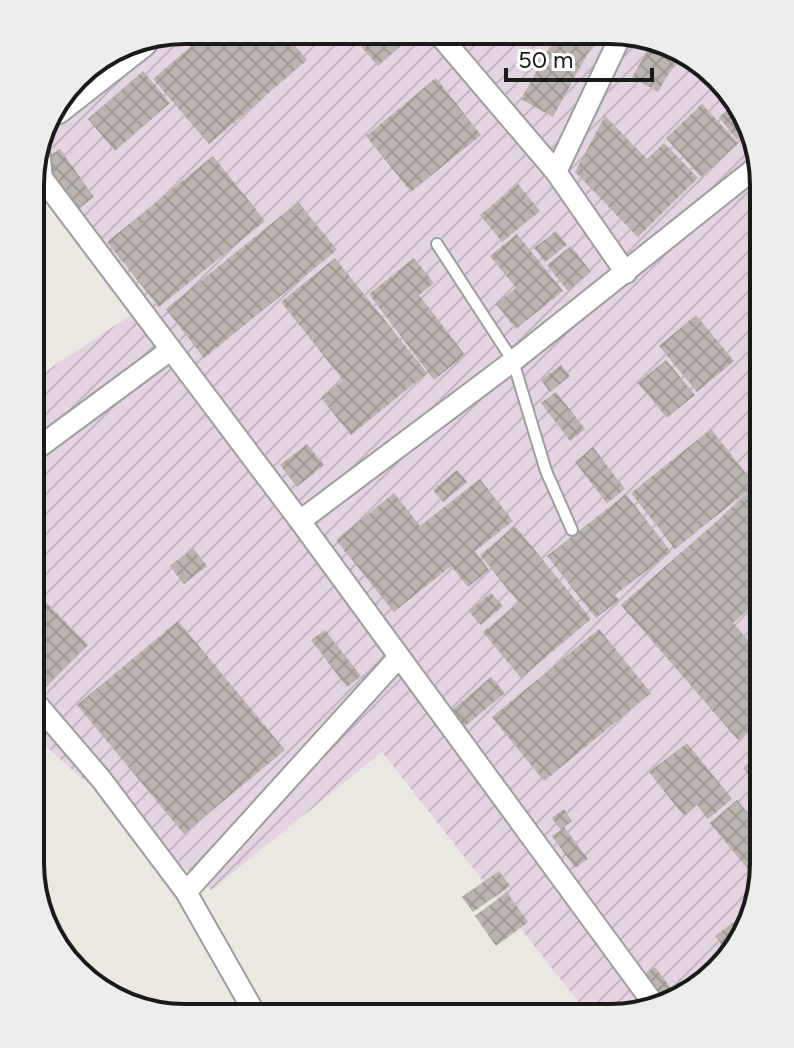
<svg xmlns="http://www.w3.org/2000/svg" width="794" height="1048" viewBox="0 0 794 1048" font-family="Figtree,sans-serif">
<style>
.industrial{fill:url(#industrial-furrows)}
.building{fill:url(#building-cross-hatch)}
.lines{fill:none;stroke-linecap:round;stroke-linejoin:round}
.lane-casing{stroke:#9e9e9e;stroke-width:14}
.street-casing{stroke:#9e9e9e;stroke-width:24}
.lane{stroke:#fff;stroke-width:10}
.street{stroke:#fff;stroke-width:20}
.rim{fill:none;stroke:#1a1a1a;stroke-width:4}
</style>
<defs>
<pattern id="industrial-furrows" width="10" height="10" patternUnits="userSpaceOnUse" patternTransform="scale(2)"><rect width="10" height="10" fill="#e4d3e2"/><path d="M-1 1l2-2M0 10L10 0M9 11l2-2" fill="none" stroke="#c3b5c1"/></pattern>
<pattern id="building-cross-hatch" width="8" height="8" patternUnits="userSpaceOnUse" patternTransform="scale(2)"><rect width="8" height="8" fill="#bbb3ae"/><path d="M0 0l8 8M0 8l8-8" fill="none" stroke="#a09995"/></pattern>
</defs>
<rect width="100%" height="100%" fill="#ebe7e1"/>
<path class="industrial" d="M185,30L630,31L703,62L748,116L764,185V873L738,949L678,1002L609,1018H591L382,752L211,890L30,733L31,381L131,315L32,163L83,68Z"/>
<path class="building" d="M210,30H282L307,60L209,144L153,79Z
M348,31H388L401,46L378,66Z
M559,31H584L596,38L553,117L521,99Z
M653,41L681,53L658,92L632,77Z
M143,71L170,103L115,151L88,119Z
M436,78L481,135L411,192L366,136Z
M736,102L748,116L751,129L737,140L719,117Z
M702,104L738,143L701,177L666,138Z
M605,116L647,159L664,143L698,178L638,237L575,172Z
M60,149L94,197L77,210L42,161Z
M213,156L265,221L159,307L107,242Z
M518,184L540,211L502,242L480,215Z
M298,202L337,250L204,358L166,309Z
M556,231L567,245L545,262L534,248Z
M517,234L563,291L516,329L496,304L516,288L490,256Z
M571,246L591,272L568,291L547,265Z
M335,258L427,373L351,435L321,398L343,380L281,302Z
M414,258L434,283L419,295L465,355L434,380L369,294Z
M696,315L734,361L697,392L659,346Z
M666,360L695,395L667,418L638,383Z
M561,365L570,376L550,392L541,380Z
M556,392L585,429L570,441L541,403Z
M711,429L755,485L675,549L631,493Z
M307,444L324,465L297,487L280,465Z
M593,447L625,489L607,503L575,462Z
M457,470L467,482L443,502L433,490Z
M480,479L513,521L475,551L489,570L468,587L451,566L394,612L336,540L394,493L420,526Z
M764,480V596L733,623L764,658V717L738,740L621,605Z
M626,494L671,552L615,595L619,600L596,618L547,556Z
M515,526L591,619L521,678L483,632L519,603L480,555Z
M193,548L207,566L184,584L170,566Z
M31,587L88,645L44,689L30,675Z
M491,593L503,606L481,625L469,611Z
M178,621L285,750L184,834L77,705Z
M599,629L651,693L544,781L492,717Z
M325,630L361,676L347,687L311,640Z
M491,677L505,693L464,727L451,711Z
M687,743L732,799L708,819L697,805L684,816L649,772Z
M760,753L764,757V793L743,768Z
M737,800L764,832V873L759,883L710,823Z
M564,809L572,821L564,827L588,859L575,868L552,836L561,830L552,818Z
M499,871L510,886L473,912L462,897Z
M507,892L528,922L496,946L475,916Z
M752,908L738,949L730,956L715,936Z
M655,967L674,992L661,1002L642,976Z"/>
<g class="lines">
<defs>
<path id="lane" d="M437,244L513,361L546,471L572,530"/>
<path id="street" d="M436,31L556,172L626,273
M59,113L146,45
M39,151L42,178L300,521L656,1007
M556,172L623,31
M31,453L169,351
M300,521L513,361L759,165
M30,696L101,779L186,892L257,1017
M186,892L399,657"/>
</defs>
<use href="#lane" class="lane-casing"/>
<use href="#street" class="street-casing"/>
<use href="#lane" class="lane"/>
<use href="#street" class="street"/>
</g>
<path d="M0 0H794V1048H0ZM185 44H609A141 141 0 0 1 750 185V863A141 141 0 0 1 609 1004H185A141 141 0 0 1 44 863V185A141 141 0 0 1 185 44Z" fill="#ededed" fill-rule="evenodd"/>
<path class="rim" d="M185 44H609A141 141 0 0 1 750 185V863A141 141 0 0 1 609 1004H185A141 141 0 0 1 44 863V185A141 141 0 0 1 185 44Z"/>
<path d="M506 68v12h146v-12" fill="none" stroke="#1a1a1a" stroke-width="4"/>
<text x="518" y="68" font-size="24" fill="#1a1a1a" stroke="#ffffff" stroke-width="6" paint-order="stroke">50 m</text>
</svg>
